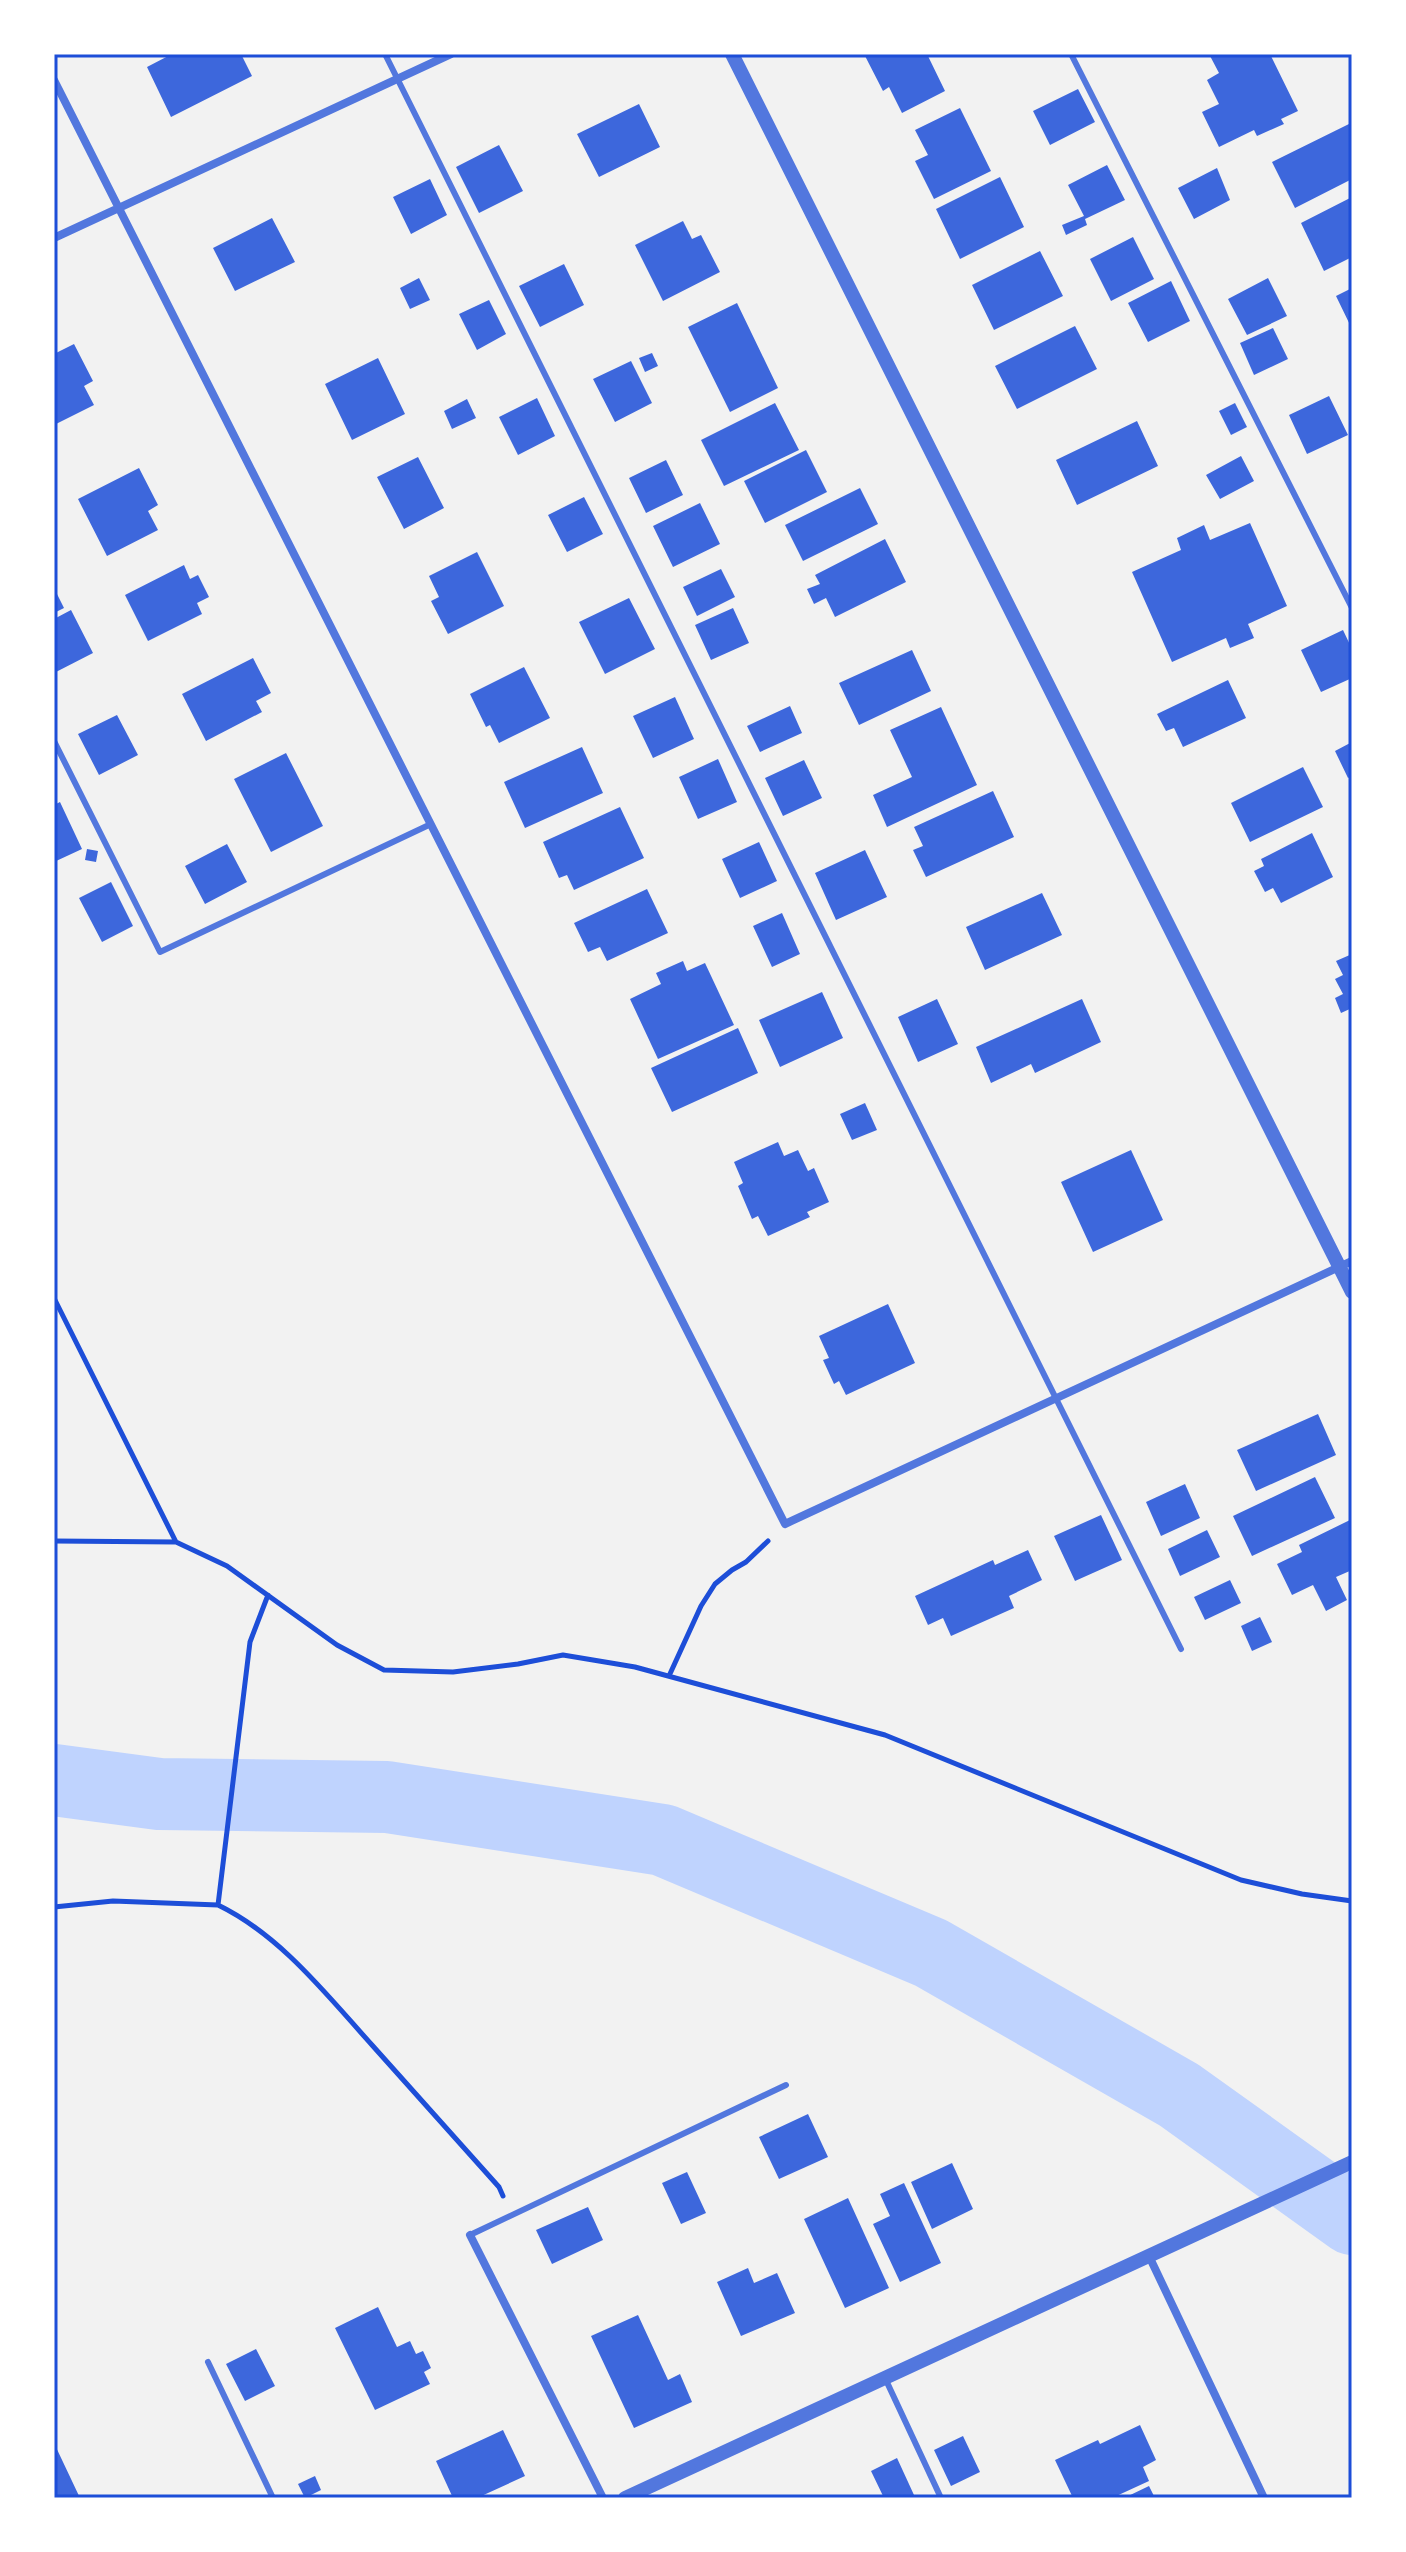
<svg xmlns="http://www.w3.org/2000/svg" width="1406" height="2552" viewBox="0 0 1406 2552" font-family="'Titillium Web',sans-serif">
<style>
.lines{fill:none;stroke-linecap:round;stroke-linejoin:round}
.river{stroke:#bfd3fe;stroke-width:72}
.building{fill:#3d67dc}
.path{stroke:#1d4ed8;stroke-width:5}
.service{stroke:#5277de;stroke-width:6}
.minor{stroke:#5277de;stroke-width:8}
.tertiary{stroke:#5277de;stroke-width:14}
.neatline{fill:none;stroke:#1d4ed8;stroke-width:3}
</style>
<rect width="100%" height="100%" fill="#f2f2f2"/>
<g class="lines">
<path class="river" d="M54,1780L159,1794L387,1797L663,1840L931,1953L1179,2095L1352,2219"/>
</g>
<path class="building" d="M172,54H241L252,76L171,117L147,67Z
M864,54H927L945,91L902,113L889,87L883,91Z
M1209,54H1270L1298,111L1281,119L1284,124L1257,136L1254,130L1219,147L1202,112L1219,104L1207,80L1219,73Z
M1078,89L1095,122L1050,145L1033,111Z
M639,104L660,147L599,177L577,134Z
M960,108L991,171L934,199L915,161L928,155L915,130Z
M1351,123L1352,179L1295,208L1272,162Z
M499,145L523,191L479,213L456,167Z
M1107,165L1125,200L1085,219L1087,225L1066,235L1062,225L1084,216L1068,185Z
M1217,168L1230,200L1194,219L1178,188Z
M1000,177L1024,227L960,259L936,209Z
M430,179L447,215L411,234L393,197Z
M1352,197V257L1324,271L1301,223Z
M272,218L295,262L235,291L213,248Z
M683,221L692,239L701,235L720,272L663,301L635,245Z
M1133,237L1154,279L1111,301L1090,259Z
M1040,251L1063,296L994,330L972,285Z
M564,264L584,305L540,327L519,286Z
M419,278L430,300L410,309L400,288Z
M1268,278L1287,316L1247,335L1228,299Z
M1171,281L1190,321L1148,342L1128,303Z
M1352,288V329L1336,296Z
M489,300L506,334L477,350L459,314Z
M737,303L778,388L730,412L688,327Z
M1075,326L1097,369L1017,409L995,366Z
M1273,328L1288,359L1254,375L1240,343Z
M74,344L93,381L84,386L94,405L54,425V354Z
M652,353L658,366L645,372L639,358Z
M378,358L405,414L352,440L325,384Z
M631,361L652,403L615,422L593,379Z
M1329,396L1348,435L1307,454L1289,415Z
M537,398L555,436L518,455L499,417Z
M467,399L476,418L452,429L444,411Z
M775,403L799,450L724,486L701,440Z
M1235,403L1247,427L1231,435L1219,411Z
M1137,421L1158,466L1077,505L1056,460Z
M806,450L827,492L765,523L744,481Z
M1241,456L1254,481L1220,499L1206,475Z
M418,457L444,508L404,529L377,477Z
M666,460L683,495L646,513L629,478Z
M139,468L158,505L148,511L158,530L107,556L78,499Z
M860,488L878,524L803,561L785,525Z
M584,497L603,534L567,552L548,515Z
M700,503L720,544L673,567L653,526Z
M1250,523L1287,606L1248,624L1254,638L1230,648L1226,638L1172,662L1132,572L1181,550L1177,538L1204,525L1210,540Z
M885,539L906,582L835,617L826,598L814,604L807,589L820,584L815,575Z
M477,552L504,606L448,634L431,601L439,597L429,576Z
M184,565L190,579L198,575L209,597L197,603L202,614L148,641L125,595Z
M721,569L735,597L697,616L683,587Z
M54,588L64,608L54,613Z
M629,598L655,649L605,674L579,622Z
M733,608L749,643L711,660L695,625Z
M71,610L93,653L54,673V619Z
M1343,630L1352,649V678L1321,692L1301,650Z
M912,650L931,691L859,725L839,683Z
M253,658L271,693L256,701L262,712L206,741L182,694Z
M524,667L550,718L499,743L490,725L486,727L470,694Z
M1228,680L1246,718L1183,747L1174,728L1166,731L1157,714Z
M675,697L694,739L653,758L633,716Z
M790,706L802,733L760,752L747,726Z
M941,707L977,785L887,827L873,795L912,777L890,730Z
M117,715L138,755L99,775L78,734Z
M1352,742V776L1348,778L1335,751Z
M582,747L603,793L525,828L504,782Z
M286,753L323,826L271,852L234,779Z
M718,759L737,802L698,819L679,777Z
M804,760L822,798L783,816L765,778Z
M1303,767L1323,807L1250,842L1231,803Z
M993,791L1014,837L926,877L913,850L923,846L914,827Z
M60,802L82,849L54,862V805Z
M620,807L644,858L574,890L567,875L559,878L543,842Z
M1312,833L1333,877L1281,903L1273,888L1265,892L1254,871L1264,866L1261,859Z
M759,842L777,881L740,898L722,859Z
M227,844L247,882L205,904L185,866Z
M87,849L98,851L96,862L85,860Z
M865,850L887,897L836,920L815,873Z
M111,882L133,926L102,942L79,898Z
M647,889L668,933L607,961L600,947L588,952L574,923Z
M1042,893L1062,935L985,970L966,927Z
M782,913L800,954L772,967L753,926Z
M1352,954V1008L1341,1013L1335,998L1343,994L1335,979L1343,975L1336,961Z
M683,961L687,971L705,963L734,1025L658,1059L630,999L661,984L656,973Z
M822,992L843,1038L780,1067L759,1020Z
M937,999L958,1044L918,1062L898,1017Z
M1082,999L1101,1042L1035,1073L1031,1064L991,1083L976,1047Z
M738,1028L758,1073L672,1112L651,1068Z
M865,1103L877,1130L852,1140L840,1114Z
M778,1142L784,1156L798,1150L808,1171L814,1168L829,1202L807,1212L810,1217L768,1236L758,1216L752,1219L738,1186L743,1183L734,1162Z
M1131,1150L1163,1220L1093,1252L1061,1182Z
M888,1304L915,1363L846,1395L839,1381L834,1384L823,1360L829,1358L819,1336Z
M1318,1414L1336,1455L1256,1491L1237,1450Z
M1315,1477L1335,1518L1252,1556L1233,1516Z
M1185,1484L1200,1518L1161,1536L1146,1502Z
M1101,1515L1122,1560L1075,1581L1054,1536Z
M1352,1519V1570L1336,1577L1347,1600L1326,1611L1313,1585L1292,1595L1277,1564L1302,1552L1299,1545Z
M1207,1530L1220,1557L1180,1576L1168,1549Z
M1028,1550L1042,1580L1009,1596L1014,1608L951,1636L943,1618L928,1625L915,1596L993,1560L995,1565Z
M1230,1580L1241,1603L1205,1620L1194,1597Z
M1260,1617L1272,1642L1252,1651L1241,1626Z
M808,2114L828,2157L779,2179L759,2137Z
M952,2163L973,2209L932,2229L911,2182Z
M687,2172L706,2213L681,2224L662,2183Z
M904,2183L941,2263L900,2282L873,2224L890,2216L880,2194Z
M848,2198L889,2288L845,2308L804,2219Z
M588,2207L603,2240L552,2264L536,2230Z
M748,2268L754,2283L777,2273L795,2313L741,2336L717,2282Z
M378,2307L397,2347L410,2341L416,2354L423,2351L431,2368L424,2372L430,2384L375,2410L335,2328Z
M638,2315L668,2380L680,2374L692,2402L634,2428L591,2336Z
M256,2349L275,2386L245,2401L226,2364Z
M1140,2425L1156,2460L1143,2467L1149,2481L1112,2498H1073L1055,2460L1098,2440L1100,2444Z
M503,2430L525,2476L477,2498H453L436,2461Z
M963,2436L980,2472L951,2486L934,2450Z
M54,2443L80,2498H54Z
M897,2458L914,2495L908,2498H884L871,2471Z
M315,2476L321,2490L305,2498L298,2484Z
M1149,2486L1155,2498H1124Z"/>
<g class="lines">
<path class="path" d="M54,1298L176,1542
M54,1541L176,1542L227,1566L337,1645L384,1670L453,1672L518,1664L563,1655L635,1667L885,1735L1241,1880L1302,1894L1352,1901
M669,1676L701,1606L715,1584L732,1570L746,1562L768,1541
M218,1905C280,1935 326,1994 372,2045C414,2092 456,2139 499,2187L503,2196
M54,1907L113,1901L218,1905L250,1642L268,1595"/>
<path class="service" d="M385,54L1181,1649
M1071,54L1352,608
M54,741L160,952L431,824
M470,2235L786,2085
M208,2362L273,2498
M885,2378L941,2498"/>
<path class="minor" d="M54,80L785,1524L1352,1261
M54,238L451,54
M470,2235L603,2498
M1149,2256L1264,2498"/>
<path class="tertiary" d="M732,54L1352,1292
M625,2498L1352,2162"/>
</g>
<rect width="1406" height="2552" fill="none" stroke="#ffffff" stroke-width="112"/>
<rect x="56" y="56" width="1294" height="2440" class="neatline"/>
</svg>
